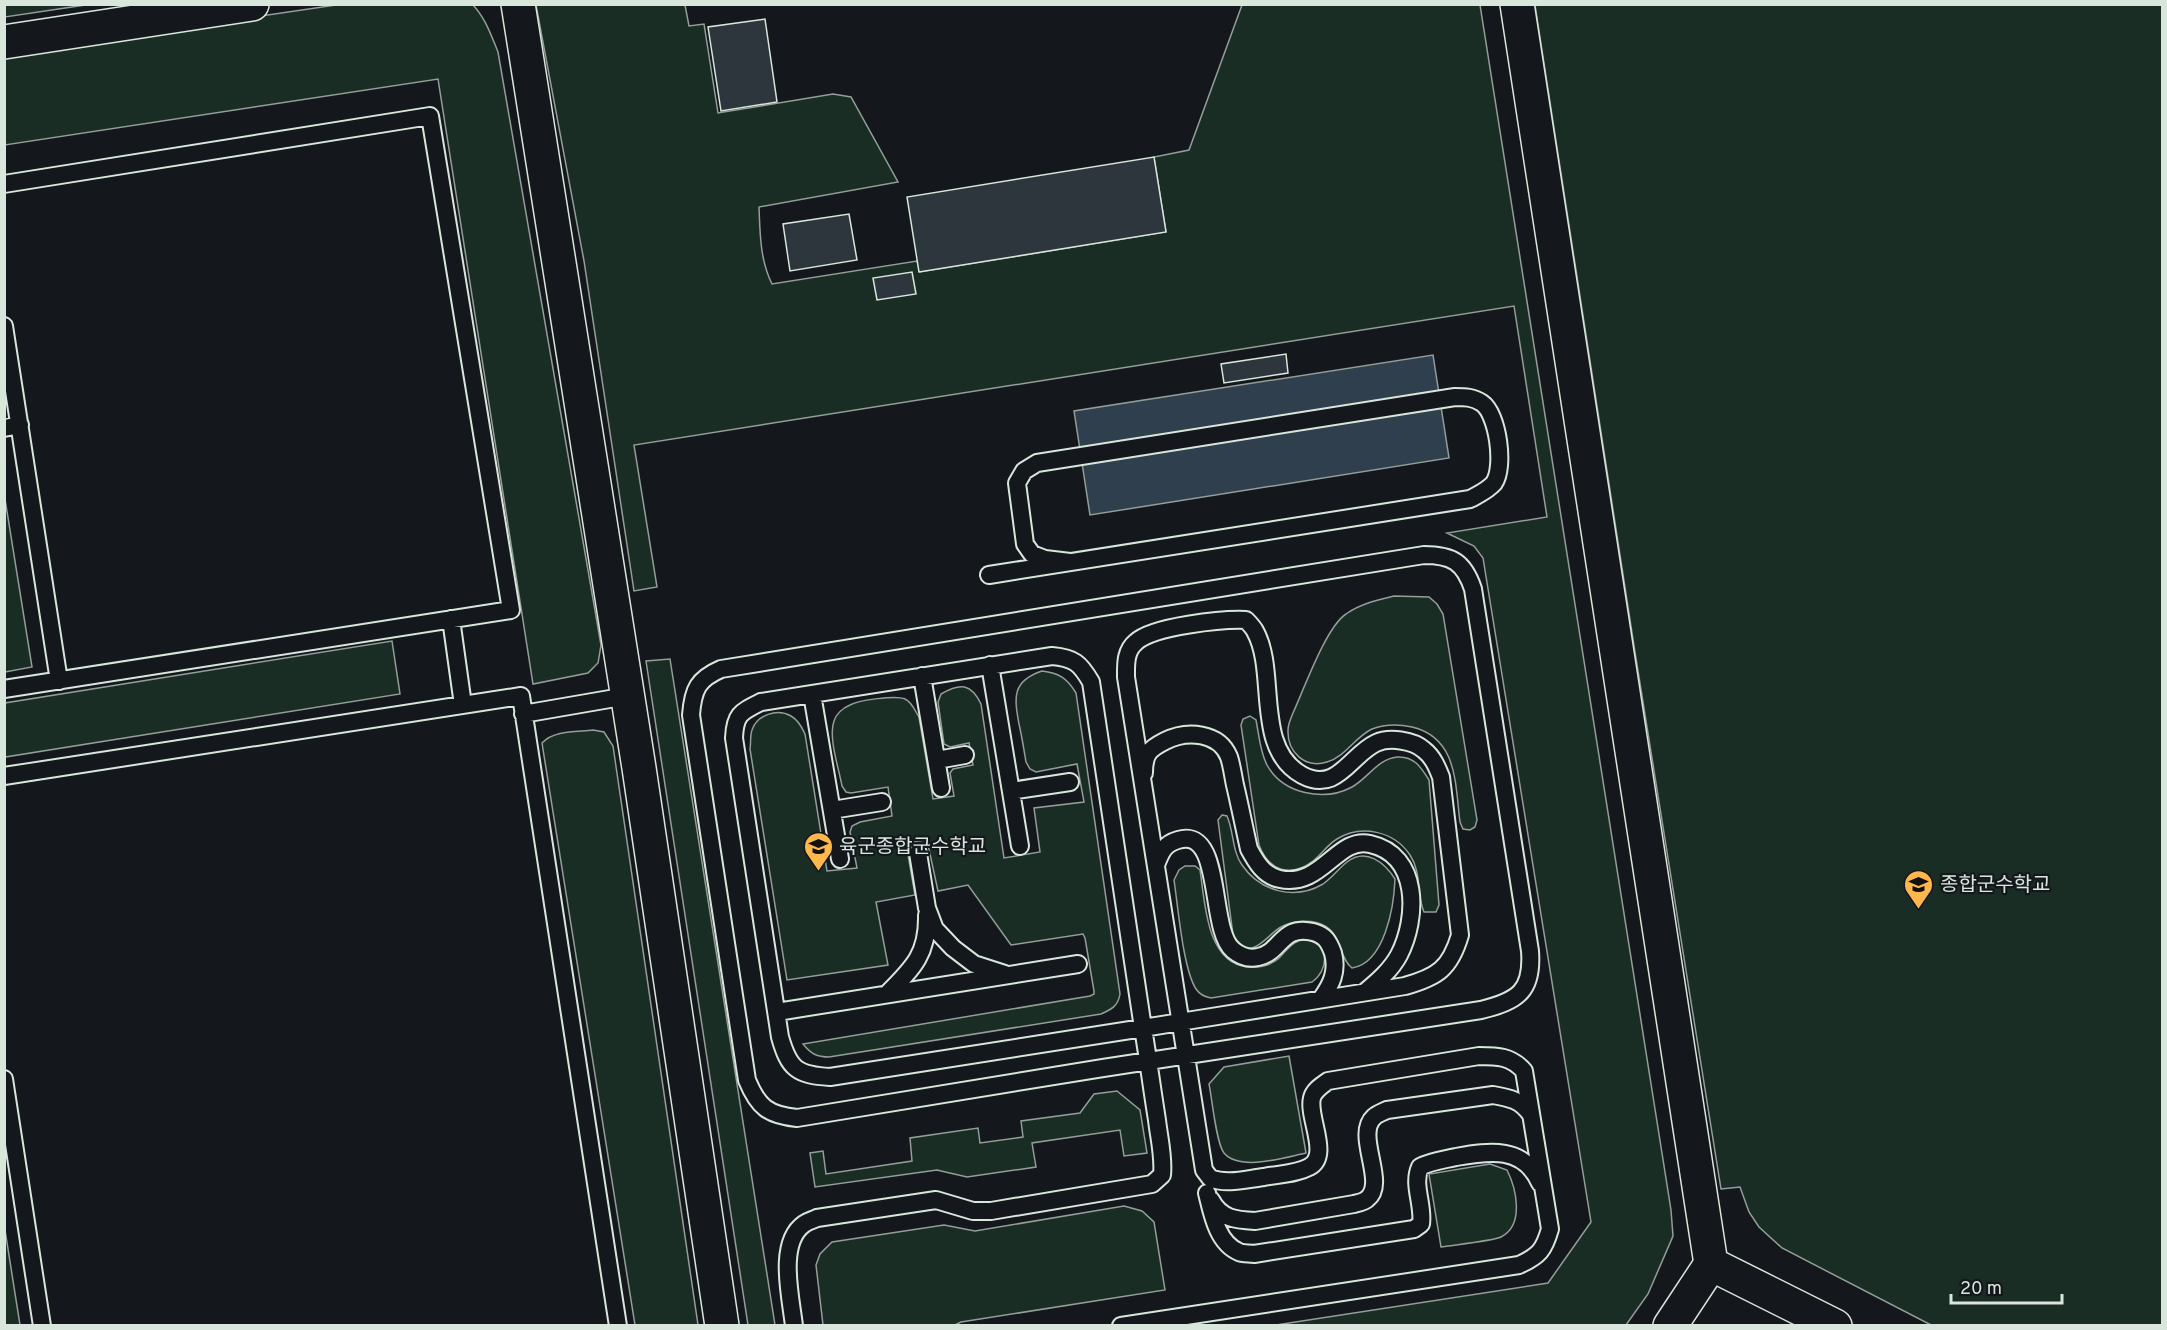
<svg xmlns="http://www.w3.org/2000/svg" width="2167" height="1330" viewBox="0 0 2167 1330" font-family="Overpass,'Noto Sans KR',sans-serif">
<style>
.green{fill:#1a2d24;stroke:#939e99;stroke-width:1.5}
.water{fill:#2f3f4d;stroke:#939e99;stroke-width:1.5}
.building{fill:#2c363c;stroke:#d8e6dc;stroke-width:1.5}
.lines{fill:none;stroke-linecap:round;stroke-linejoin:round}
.service-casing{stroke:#d8e6dc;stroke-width:20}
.minor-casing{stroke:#d8e6dc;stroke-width:36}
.tertiary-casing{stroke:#d8e6dc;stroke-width:36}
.service{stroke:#14181c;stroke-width:16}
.minor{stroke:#14181c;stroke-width:33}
.tertiary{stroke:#14181c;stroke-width:33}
.labels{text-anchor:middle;stroke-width:4.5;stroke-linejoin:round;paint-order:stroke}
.poi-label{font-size:20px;fill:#d8e6dc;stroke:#14181c;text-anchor:start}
</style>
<rect width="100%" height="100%" fill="#14181c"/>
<path class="green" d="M5,4H85V5L5,17Z
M472,4C485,17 491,35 498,52L601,645L598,663L588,673L533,684L438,79L5,145L4,54L336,5Z
M536,5H685L689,26L704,24L718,113L833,94L851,97L898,182L759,207C760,233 760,260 772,284L917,261L920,272L1166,232L1154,157L1189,150L1242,5H1480L1671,1210L1673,1236L1648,1294L1626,1325H1276L1548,1283L1591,1222L1483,558L1474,546L1447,533L1547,517L1514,306L634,445L657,587L634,591L584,261Z
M1535,5H2162V1325H1931L1782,1248L1759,1227L1749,1212L1740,1187L1721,1189L1635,652Z
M5,499L32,667L5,672H4Z
M1394,596L1429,597L1437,604L1443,614L1477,820L1475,827L1470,830L1463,829L1460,822C1455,784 1458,738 1412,727C1399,724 1385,724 1372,729C1355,737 1345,757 1327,762C1305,769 1287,752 1288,730C1288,724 1291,718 1293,713C1304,689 1326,627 1346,614C1360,604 1377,600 1394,596Z
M392,641L400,694L5,757V703Z
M670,659L775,1325H748L646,661Z
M1042,671C1059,673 1067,678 1076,693L1120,994C1118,1006 1112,1009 1101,1014L829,1057C817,1057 811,1054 803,1044L1090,996L1094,994V991L1085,938L1083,934L1011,945L968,885L938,891L927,840L906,843L915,895L876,902L888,965L787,980L750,749C751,743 750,735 752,730C757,715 777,708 791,716C798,720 802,727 805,734L827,871L857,868L850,832L852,826L860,822L892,816L888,787L851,793L846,792L842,786C839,769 828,737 834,721C836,714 843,708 850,705C859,700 896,695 905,699C912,702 915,711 919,717L933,799L954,796L950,773L953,769L973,765L969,743L950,747L944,744L938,702L941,694C960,683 971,683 981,704L1004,858L1040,852L1034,808L1084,802L1077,764L1036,772L1030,769L1026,762C1024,750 1022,737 1019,724C1014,697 1012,681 1042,671Z
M1250,716L1256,720C1259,735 1260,752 1267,765C1283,794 1324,802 1352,787C1368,778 1378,759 1397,757C1414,756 1421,767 1429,780L1439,905L1436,912H1424C1416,894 1422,873 1410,855C1394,831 1361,824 1337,839C1327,845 1322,854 1313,861C1290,878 1269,871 1259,845L1241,725L1243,719Z
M593,730L604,732L613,746L698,1325H635L542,743C554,730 577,732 593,730Z
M1222,815L1227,816C1234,832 1232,851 1242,865C1260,891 1294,901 1323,884C1332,878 1338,869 1347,862C1366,847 1385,863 1395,879C1394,906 1385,963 1352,968C1339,958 1342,936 1325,926C1313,919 1293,920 1281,927C1265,936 1251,965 1233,935L1218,820Z
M1185,866H1195L1200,870C1205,902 1206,962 1247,967C1258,968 1269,966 1278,959C1287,951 1293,938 1308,940C1331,945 1328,971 1312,982L1211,998C1205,997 1200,995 1196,989C1183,969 1178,906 1174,880L1179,870Z
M1289,1056L1306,1153C1286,1157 1240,1172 1224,1153C1216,1143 1212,1098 1209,1084L1224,1067Z
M1117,1091L1140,1110L1147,1153L1124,1156L1120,1130L1032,1143L1036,1167L967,1177L937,1170L815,1187L810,1153L823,1151L826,1174L912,1161L910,1138L978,1128L980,1143L1023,1137L1021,1121L1080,1113L1094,1094Z
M1490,1164L1507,1170C1516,1188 1525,1225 1501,1237C1493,1241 1453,1245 1441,1247L1429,1174Z
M1124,1206L1142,1211L1154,1222L1165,1290L961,1322L955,1325H823L816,1265L820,1254L832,1242L944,1225L975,1231Z
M4,1230H5L20,1325H5Z"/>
<path class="water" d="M1433,355L1449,458L1090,515L1074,411Z"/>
<path class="building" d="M765,19L777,102L721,111L708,27Z
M1154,157L1166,232L919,272L907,197Z
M849,214L857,260L790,271L783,224Z
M912,272L916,294L877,300L873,278Z
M1286,354L1288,373L1224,383L1221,364Z"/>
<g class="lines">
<defs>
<path id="service" d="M4,184L430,116L511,610L4,689
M4,326L59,681
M4,428L20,425
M1424,555C1452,555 1464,562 1473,589L1530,951C1533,991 1518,1001 1481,1010L1103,1068L797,1118C768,1115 758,1107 747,1080L691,715C693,689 698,679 721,669Z
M989,575L1470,499C1479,494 1487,491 1494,483C1505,467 1498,414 1482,403C1473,397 1465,397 1455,397L1037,463L1024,471L1017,483L1025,544L1032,554L1045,559L1070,562
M451,619L463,705
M990,665L1020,846
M922,676L941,788
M812,694L840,859
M523,714L627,696
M937,760L965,755
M1144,773C1144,754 1149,749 1165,741C1187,730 1219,732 1229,757C1232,766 1233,776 1235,785C1240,806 1244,827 1249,849C1256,862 1264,876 1280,879C1322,888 1337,836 1370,844C1420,855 1418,918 1399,955C1391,970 1378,981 1365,992
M4,776L521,696L618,1326
M1011,791L1070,782
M832,810L882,802
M918,853L927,908L935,929L953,948L974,964L1005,974
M1156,865C1161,852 1164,844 1178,840C1224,826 1208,929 1233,950C1240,956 1249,959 1258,957C1281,953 1281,924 1313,932C1325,935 1329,942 1333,953C1338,972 1331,985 1321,999
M887,994C913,968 928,954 927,915
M777,1012L1078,964
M4,1079L42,1326
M1207,1193C1212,1213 1217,1243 1239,1252C1243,1254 1250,1253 1254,1254L1414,1229L1421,1224C1424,1205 1412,1185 1420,1167C1431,1161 1443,1160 1456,1157C1490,1151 1524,1146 1540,1183
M1211,1200C1221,1219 1236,1220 1255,1221L1354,1204C1358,1203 1364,1202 1367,1199C1388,1183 1354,1135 1374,1117C1377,1114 1383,1112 1387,1110L1493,1095C1510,1098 1521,1100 1531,1115
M794,1326C791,1298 777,1243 804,1224C808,1221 813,1220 817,1218L936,1200L973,1211H991L1152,1184L1162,1175C1164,1157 1159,1138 1157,1120C1152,1089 1148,1058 1143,1028L1091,682C1080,663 1074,658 1052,656L761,702C741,712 735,714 734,738L780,1037C789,1069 797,1075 830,1077L1143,1028L1180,1022L1405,986C1437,977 1450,969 1460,935L1441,777C1437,767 1433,757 1424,750C1413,740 1389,737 1376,743C1350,755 1337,794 1302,775C1253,748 1278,672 1255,631C1253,627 1249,623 1246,620C1223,619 1153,626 1136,642C1125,651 1126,665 1126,677C1152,842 1178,1006 1204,1170L1210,1178C1227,1185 1246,1179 1264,1177C1279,1174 1296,1174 1309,1167C1331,1156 1307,1117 1312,1098C1314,1090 1321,1086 1328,1081L1479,1056C1497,1056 1511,1056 1524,1071L1550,1229C1544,1250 1539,1256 1519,1265L1121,1326"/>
<path id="minor" d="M518,4L639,768L722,1326
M4,42L252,4
M1670,1326L1711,1264"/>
<path id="tertiary" d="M1517,4L1711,1264L1835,1326"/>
</defs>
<use href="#service" class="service-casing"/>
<use href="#minor" class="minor-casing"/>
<use href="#tertiary" class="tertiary-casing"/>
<use href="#service" class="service"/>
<use href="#minor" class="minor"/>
<use href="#tertiary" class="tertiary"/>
</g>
<defs>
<symbol id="university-pin" viewBox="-11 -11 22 30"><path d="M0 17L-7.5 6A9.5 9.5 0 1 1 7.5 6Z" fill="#ffb74d" stroke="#14181c"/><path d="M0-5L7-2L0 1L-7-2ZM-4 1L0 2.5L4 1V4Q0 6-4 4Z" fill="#111"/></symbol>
</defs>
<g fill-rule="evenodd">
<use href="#university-pin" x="802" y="830" width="33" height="45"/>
<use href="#university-pin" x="1902" y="868" width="33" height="45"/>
</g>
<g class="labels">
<g class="poi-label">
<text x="839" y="853">육군종합군수학교</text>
<text x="1940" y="891">종합군수학교</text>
</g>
</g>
<rect width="2167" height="1330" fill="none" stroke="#d8e6dc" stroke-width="12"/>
<path d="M1951 1294v9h111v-9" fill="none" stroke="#d8e6dc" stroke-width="3"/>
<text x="1960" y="1294" font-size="18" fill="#d8e6dc" stroke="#14181c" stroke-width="4.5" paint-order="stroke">20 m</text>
</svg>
